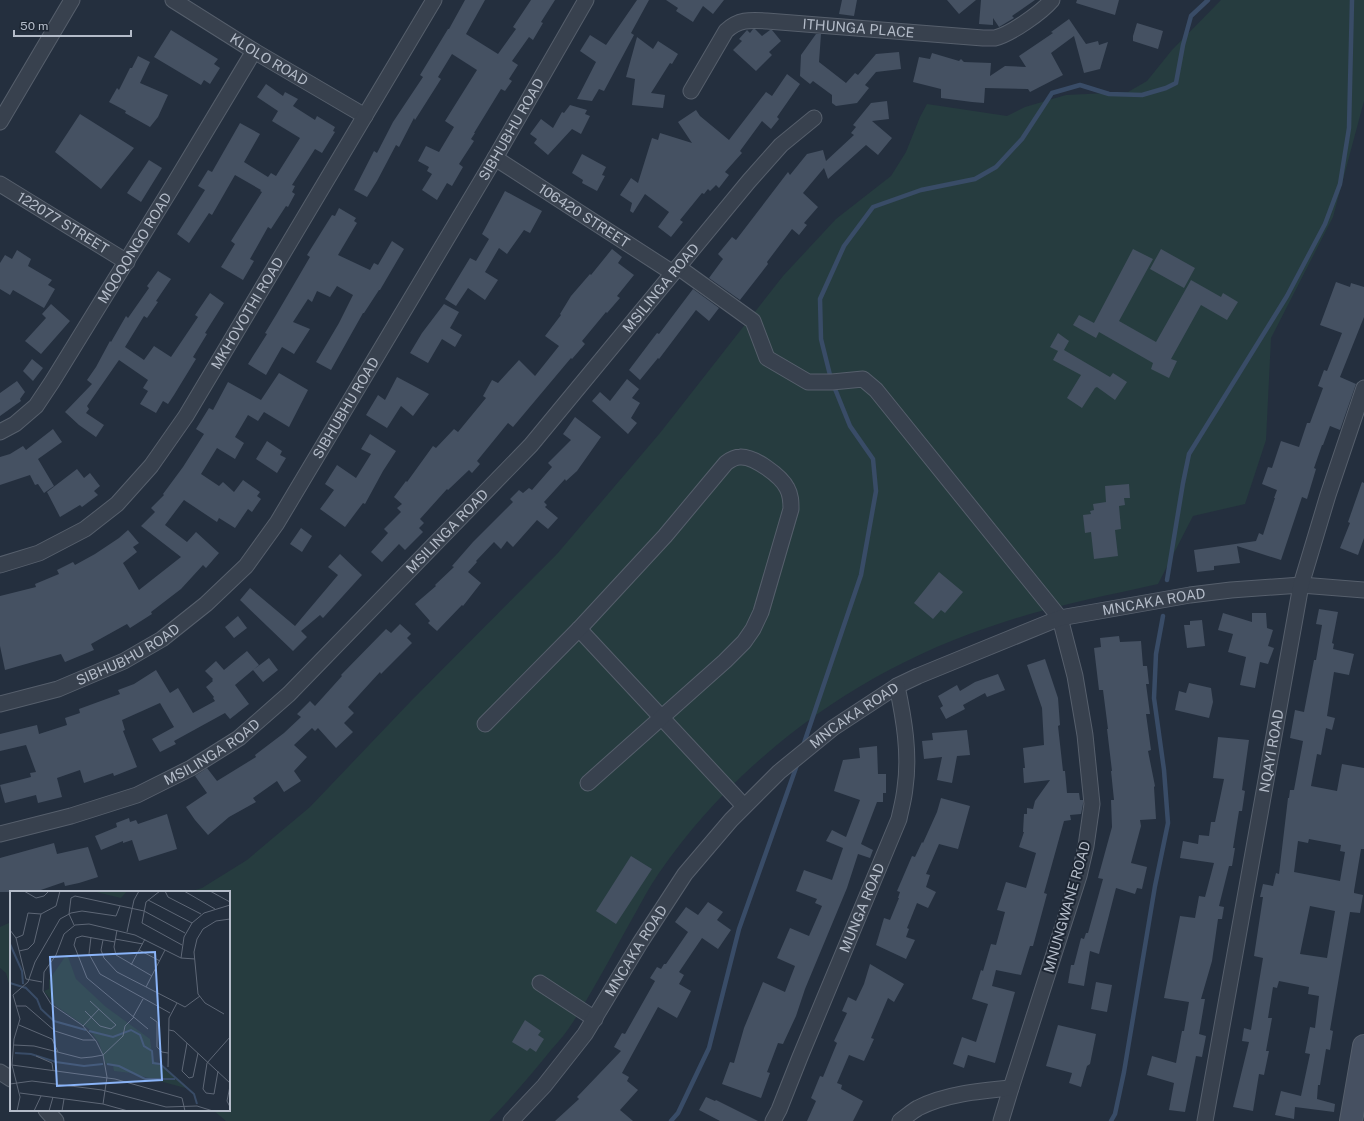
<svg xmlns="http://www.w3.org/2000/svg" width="1364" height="1121" viewBox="0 0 1364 1121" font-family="'Public Sans',sans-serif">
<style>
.green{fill:#263c3f}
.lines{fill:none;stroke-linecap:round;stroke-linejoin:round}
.stream{stroke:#394c67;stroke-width:4.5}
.building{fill:#455162;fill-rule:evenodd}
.street-casing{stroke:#565f6c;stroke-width:17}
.secondary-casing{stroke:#565f6c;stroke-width:24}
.street{stroke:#38414e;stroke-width:15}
.secondary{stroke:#465061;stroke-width:22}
.labels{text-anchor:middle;stroke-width:4;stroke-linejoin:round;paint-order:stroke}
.street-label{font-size:14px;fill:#b4bcc9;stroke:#1d2633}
.inset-river{fill:none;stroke:#394c67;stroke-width:2}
.inset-road{fill:none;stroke:#5e6776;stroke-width:1}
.view{fill:#8ab4f8;fill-opacity:0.15;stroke:#8ab4f8;stroke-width:2}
.inset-edge{fill:none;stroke:#b4bcc9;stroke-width:2}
</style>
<rect width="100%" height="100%" fill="#242f3e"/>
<path class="green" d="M1221,0H1364V101L1333,217L1271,338L1266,440L1245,504L1193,516L1158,584C1105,596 1052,606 1001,623C865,666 740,755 659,873C650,886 643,899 636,912C615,949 596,986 573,1022C567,1032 559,1041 551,1050C531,1075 511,1098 489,1121H226L213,1110H229V892H189L202,888L247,860L310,807L411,701L557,554L660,433L783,276L836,219L891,176L906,152L920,117L927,104L1007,116L1025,107L1066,95L1128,92L1147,81L1172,50Z
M11,922V991L6,973L0,968V927Z"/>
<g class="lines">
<path class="stream" d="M1167,580L1183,483L1189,454L1287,296L1325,224L1340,184L1349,128L1352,0
M803,746L861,575L876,491L873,459L850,426L831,379L821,339L820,299L844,246L873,207L921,190L975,179L996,167L1022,139L1052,93L1080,85L1109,94L1142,95L1166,88L1176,83L1183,45L1191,16L1208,0
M671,1121L678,1113L709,1048L739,929L798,762
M1111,1121L1115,1114L1124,1072L1155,886L1168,823L1164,770L1154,698L1156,654L1163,616"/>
</g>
<path class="building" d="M465,0H485L466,34L498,54L516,29L513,27L531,0H555L541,22L543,23L533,40L529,37L512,61L518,65L509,79L512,81L505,91L501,89L474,133H475L471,139L474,141L459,164L463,167L452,186L447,183L437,200L422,190L432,174L427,171L429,167L418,161L426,146L439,152L454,127L445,121L477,70L452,54L438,77L441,79L415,120L414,118L399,147L396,145L377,181L367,197L354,190L374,151L377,153L393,122L423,77L420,75L448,29H449Z
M637,0H649L631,33L634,35L604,91L599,89L592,101L577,99L596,62L580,51L590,35L606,45Z
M666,0H724L713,14L703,6L693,22L676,11L678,8Z
M842,0H857L854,16L839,14Z
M947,0H976L959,14Z
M981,0H1035L1012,16L1014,18L999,27L993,18V25L979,24Z
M1077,0H1119L1115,15L1076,3Z
M1069,19L1086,44L1098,41L1099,45L1108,42L1100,69L1084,73L1074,36L1051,53L1063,75L1030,92L1028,89L985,88L984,103L972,102L941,98V89L913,82L919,57L930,59L932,53L959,61L961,59L964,62L991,63L990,76L1005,66L1026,67L1019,56L1053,33L1051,32Z
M1137,23L1163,31L1158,49L1133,41V36Z
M753,29H755L762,36L770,30H772L781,41L769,52L772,55L756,71L733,50L742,41L739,39L747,30L750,33Z
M171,30L218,59L214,64L220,68L210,84L204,80L201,85L154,57Z
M816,34H821L819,62L846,83L855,73L858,75L876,54L899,52L901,69L876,72L865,85L869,88L857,103L836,106L832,103V95L813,81L810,84L800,76L801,55Z
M637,37L653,49L658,41L678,54L672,64L670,63L651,93L665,95L663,108L632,105L635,79L626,77Z
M138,56L150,62L140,83L168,95L158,117L150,127L125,113L126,111L109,102L117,88L119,90L130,68H132Z
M787,74L800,84L777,117L779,119L771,129L762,121L740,151L742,153L725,172L729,175L719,188L716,185L710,191L708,189L704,194L702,193L680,220L683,222L671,237L658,227L669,212L645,194L633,213L630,211L632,203L620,195L631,178L638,183L652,138L658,140L660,133L692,143L678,122L696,110L700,116L729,140L766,92L772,96Z
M266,84L283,96L285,92L298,99L293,106L315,120L317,116L335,127L333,131L335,132L322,153L315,149L292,185L295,186L292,192L295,194L288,207L286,206L271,229L268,227L250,259L254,261L243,280L221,267L235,244L231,241L262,192L260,191L261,190L235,175L212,215L209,213L189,243L177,234L205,190L198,186L208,170L212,172L240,123L260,134L244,162L268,177L271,173L276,176L300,138L272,121L278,111L257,97Z
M887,101L889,119L872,121L892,138L878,155L866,145L828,179L824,168L803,193L818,207L804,223L807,225L799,235L792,229L767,262L768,264L740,300L709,278L723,259L718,254L732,237L736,240L788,172L790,175L807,154L823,150L826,161L854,135L851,133L856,127L853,125L871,103Z
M570,105L587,110L585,114L590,116L581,134L572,129L548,155L534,143L537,139L530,134L541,119L553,128L562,112L564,113Z
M80,114L134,148L101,189L55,152Z
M582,154L606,167L602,175L605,176L597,191L582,183L583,180L572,173Z
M149,160L162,168L141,202L127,193Z
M505,191L542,211L530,233L524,230L507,254L499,248L485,272L498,280L485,300L468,288L456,306L445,299L470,258L476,261L489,239L482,234Z
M339,208L356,218L354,221L357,223L338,255L370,270L374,263L378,265L392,241L404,249L380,290H379L364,313H363L331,370L316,362L339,323L353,295L337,286L330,297L317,291L312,302L308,299L293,322L310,329L294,354L282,347L266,375L248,364L267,334L265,333L276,315L310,257L307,255L332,215L335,216Z
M612,249L622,257L618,263L634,275L617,296L620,298L607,313L606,312L582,341L585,344L572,359L571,358L513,427L508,423L477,461L480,464L472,473L469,470L448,490L447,489L420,519L424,523L419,528L423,532L405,550L399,544L382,562L371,552L388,533L384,529L401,512L397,508L402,504L394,497L406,481L407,482L433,446L436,448L454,429L458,432L486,398L483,396L492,380L498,383L519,360L535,376L559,346L545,336L561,315L560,314L571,296L590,274L591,275Z
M1133,249L1153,259L1119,321L1156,342L1191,280L1221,297L1223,293L1238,302L1227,320L1201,305L1171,359L1177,361L1169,378L1151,369L1153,363L1099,332L1096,338L1073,325L1079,315L1094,323Z
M1161,249L1195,268L1184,288L1150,269Z
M17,250L31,259L28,266L52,280L48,285L55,289L44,308L13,290L10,295L0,289V263L5,255L12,259Z
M158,271L171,279L156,301L158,302L147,318L144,316L125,347L144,360L154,346L171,357L198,317L195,315L210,293L224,303L205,333L207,334L193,357L196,359L174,395L168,404L163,401L156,413L140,404L148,391L143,388L148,380L119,360L87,406L89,409L86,413L104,425L96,437L79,425L65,412L92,384L87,380L96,367L110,341L111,342L126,316L128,318L149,288L147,286Z
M1336,282L1350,287L1351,283L1364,287V317L1340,377L1356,384L1340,430L1330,426L1323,445H1322L1314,468L1316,469L1307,499L1302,497L1281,560L1237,546L1240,563L1214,566V570L1197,572L1194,550L1256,541L1259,533L1263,535L1275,498H1274L1277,490L1262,484L1268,467L1272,468L1281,441L1299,447L1307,423H1310L1323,388L1318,386L1324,370L1327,371L1342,333L1320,325Z
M693,289L719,308L709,321L696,310L659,359L658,358L640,380L629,370L657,333L659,334Z
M51,304L70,321L41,354L25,341L46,318L42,314Z
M444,304L459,312L450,328L462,335L455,347L442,339L428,363L410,353L422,333Z
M1058,333L1069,341L1064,350L1110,377L1113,373L1127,382L1115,400L1097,387L1095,388L1082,408L1067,398L1081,375L1053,360L1058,351L1050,347Z
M32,359L43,368L33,381L23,371Z
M279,373L308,390L289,427L264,412L258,421L248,415L235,437L244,443L235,459L217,448L201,474L219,486L223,482L234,492L243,480L260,492L257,496L261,499L252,512L248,509L235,528L219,518L217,522L184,500L165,525L187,542L196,532L219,553L206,568L203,565L181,589L151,612L152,614L130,628L127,624L91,644L94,650L65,662L61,654L5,670L0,646V596L36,587L35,584L59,574L57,570L73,562L75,565L95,554L119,538L128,530L139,543L133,547L137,552L123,563L139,590L181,557L141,526L155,512L151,508L164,495L163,494L183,467L204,434L196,429L209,408L213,410L228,382L261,400Z
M397,377L429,394L413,416L401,406L387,428L366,415L378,395L385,400Z
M627,379L639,389L632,398L640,403L631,418L637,423L628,434L592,401L600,392L610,401Z
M17,381L25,392L20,399L21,401L0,416V393Z
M575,417L601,437L577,471L566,481L565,479L544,502L547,505L545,507L558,518L548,529L537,520L513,547L507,541L501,549L494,542L476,561L477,562L468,572L481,583L463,606L462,605L437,631L428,623L430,621L415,604L436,586L435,585L454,567L452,566L473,542L513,502L510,499L519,490L523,493L529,488L532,490L552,467L548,463L571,440L563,434Z
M53,429L62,442L38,459L54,486L44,493L38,484L35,485L30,475L0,485V457L10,454L23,446L26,450Z
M370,434L396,451L383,471L365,504L363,503L345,527L320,509L334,490L325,484L337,465L356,478L371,454L361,449Z
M267,441L282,451L280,455L286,458L277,473L256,459Z
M77,469L84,478L90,473L100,486L94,491L98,495L82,507L80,505L60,517L47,492Z
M1362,482L1364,483V538L1358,555L1340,548L1350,523L1348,522Z
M1129,484L1130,498H1124L1125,505L1119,506L1121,529L1115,530L1118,556L1094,559L1091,532L1085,533L1083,515L1091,514L1090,511L1094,510L1093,504L1106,502L1105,486Z
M301,528L312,536L302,552L290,544Z
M340,554L362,575L323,618L320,615L301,631L307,637L293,651L240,600L250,588L295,626L338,575L328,567Z
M939,572L963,592L945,613L941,610L933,619L914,603Z
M1319,609L1338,612L1332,643L1334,644L1333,649L1354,654L1349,675L1334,672L1327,716L1335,718L1332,730L1326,728L1321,755L1317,754L1311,786L1337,791L1342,764L1364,768V849H1361L1354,891V893L1363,895L1360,913L1350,912L1330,1030L1333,1031L1330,1050L1326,1049L1320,1085H1318L1317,1099L1335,1104L1334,1112L1295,1107L1294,1119L1275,1115L1281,1091L1301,1096L1310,1054L1305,1053L1310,1027L1315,1028L1319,996L1308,994L1309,987L1279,981L1277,988L1273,987L1268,1018H1272L1266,1051H1269L1264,1075L1259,1074L1253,1111L1233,1107L1249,1042L1242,1041L1244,1028L1251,1030L1263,958L1254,956L1263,897H1260L1263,884L1273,886L1276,873L1279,874L1288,798H1289L1290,790H1294L1303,741L1290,738L1295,710L1304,712L1314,660H1316L1322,625L1316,624ZM1309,839L1341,845L1340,851L1345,852L1340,881L1294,872L1298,841L1308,843ZM1310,906L1335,911L1327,958L1300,954Z
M1223,613L1252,622V613H1266L1267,628L1273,630L1268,646L1274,648L1268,664L1260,662L1255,688L1240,685L1246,657L1228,652L1233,634L1218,630Z
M238,616L247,628L234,638L225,627Z
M1202,620L1205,646L1187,648L1184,625H1190V621Z
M400,624L411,634L407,638L412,643L381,674L380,672L348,707L354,713L344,723L353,732L336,748L318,728L315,731L312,728L294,745L307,757L294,771L301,781L284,792L277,781L253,798L256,802L229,817L208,835L195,820L186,807L207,793L195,776L207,768L217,781L256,757L255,755L284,733L301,717L297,714L310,701L315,706L342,676L341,675L386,629L391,633Z
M1119,636L1120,642L1141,641L1143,666H1147L1149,684H1146L1150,714H1146L1151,750L1148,751L1155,786L1154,787L1156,819L1140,820L1141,826L1131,863L1147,867L1142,889L1137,888L1135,894L1116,888L1099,954L1090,951L1084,986L1068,983L1071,965H1074L1081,938L1084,939L1086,933H1088L1103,879L1098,878L1112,827L1111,800H1114L1111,771H1112L1107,729H1108L1103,690H1099L1094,648L1101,647L1100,638Z
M247,651L259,665L235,685L249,704L230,719L225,713L174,741L176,744L160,752L152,739L174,727L160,703L122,720L125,730L123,731L137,767L114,776L113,773L84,783L80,770L57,778L62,797L38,803L36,795L5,803L0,785L31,777L30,773L36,772L26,745L0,751V734L37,725L39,734L67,725L65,718L80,713L79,709L120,694L118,690L134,684L156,670L170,693L178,688L193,713L215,701L213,698L214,697L206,687L213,681L212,680L213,679L205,671L216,661L224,670Z
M269,658L278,670L263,682L253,670Z
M1045,659L1058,698L1060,725L1058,726L1063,771H1065L1067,793H1079L1080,800H1083V804L1081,814L1070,815L1071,820L1064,821L1044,893L1047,894L1033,946H1030L1021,975L996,970L992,986L1015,992L995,1063L968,1055L964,1068L953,1064L962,1037L976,1042L988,1004L972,999L981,970L983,971L991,944L996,945L1005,912L997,910L1006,882L1026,888L1036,853L1019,847L1024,832H1023L1024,814H1027V808L1033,809L1035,801L1050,780L1024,783L1023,768H1025L1023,748L1044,745L1042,708L1027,665Z
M998,674L1005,690L987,697L985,693L963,705L965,709L946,719L940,708L943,706L938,696L957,685L960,691L975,682Z
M1189,683L1211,688L1213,702L1209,718L1175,710L1179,691L1186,693Z
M967,730L970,755L957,756L952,783L937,780L942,757L924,759L922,741L933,740L932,733Z
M1218,737L1249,740L1242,790L1245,791L1242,811H1239L1233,848H1235L1232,866H1229L1219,906L1224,907L1222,919H1218L1212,961L1201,999H1205L1199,1034L1206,1036L1202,1057L1196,1056L1185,1112L1169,1110L1174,1083L1147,1075L1152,1056L1176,1063L1182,1031H1184L1189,1002L1164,998L1180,916L1195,918L1199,896L1205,897L1214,863L1180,858L1183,841L1198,844L1199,835L1209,836L1211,822H1215L1224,779L1213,778Z
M877,746L878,774H886V793H883V802H877L861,844L873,850L870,858L858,854L847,888L805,989L796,1016L783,1044L778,1043L767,1072L770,1073L761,1098L722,1084L730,1062L734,1063L744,1028L763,982L785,992L795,966L777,958L790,928L809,936L822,906L815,903L817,899L796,891L804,870L832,880L843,848L826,841L832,830L846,837L860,800L834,791L843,760L860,758L859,748Z
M941,798L970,806L958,849L939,844L926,874L930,875L926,887L936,892L928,908L917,903L907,928L909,929L906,937L915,940L906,959L876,945L884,918L890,920L899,898H898L900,892L897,891L912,856L915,857L922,842L923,843L937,812Z
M167,814L177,849L139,861L132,840L123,843V841L101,850L95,836L117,827L116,823L129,818L130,822L136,820L138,824Z
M54,843L57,854L88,847L98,877L79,883L65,886L64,882L35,892H0V858Z
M631,856L652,869L616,924L596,911Z
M708,902L723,912L717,920L731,930L718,949L702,938L679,972L684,975L679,984L691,991L677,1018L658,1007L622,1073L629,1077L627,1081L638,1090L620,1110L633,1121H555L579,1099L577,1097L621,1051L614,1047L622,1033L625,1034L655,981L650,978L657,967L661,969L664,964H666L688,932L675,922L686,907L698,915Z
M870,964L904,984L894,1002L888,998L871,1038L874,1039L864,1061L849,1055L837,1083L842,1085L841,1089L863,1101L853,1121H807L816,1101L811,1098L820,1076L823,1077L837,1043L834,1041L847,1013L842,1011L848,997L856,1001L864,984Z
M1096,982L1112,985L1107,1012L1091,1009Z
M525,1020L541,1031L538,1035L544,1039L536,1052L530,1048L527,1051L512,1042Z
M1058,1025L1096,1034L1090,1064L1087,1066L1081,1087L1069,1083L1072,1073L1046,1066Z
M706,1097L715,1101L716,1100L758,1121H720L699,1110Z"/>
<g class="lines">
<defs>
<g id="street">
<path id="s1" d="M173,0L254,51L365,116"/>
<path id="s2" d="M691,91L726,31C739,19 750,20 767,21L983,38C987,38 991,38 995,38C1011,34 1042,12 1052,0"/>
<path d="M0,122L72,0"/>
<path id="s3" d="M495,158L673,273"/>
<path id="s4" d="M0,184L127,262"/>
<path d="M678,267L753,321L767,358L808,382H832L863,379L876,390L1060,618L1075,676L1085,735L1092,804L1086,846L1079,876L1011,1088L1001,1121"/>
<path id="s5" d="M0,432L15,424L36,406L52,382L174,184L254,51"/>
<path id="s6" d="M0,565L39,553L85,529L117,504L151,466L186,416L434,0"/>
<path d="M579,629L744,806"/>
<path id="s7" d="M0,704L58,689L124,661L162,639L206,604L246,566L277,523L495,158L586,0"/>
<path d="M485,724L579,629L665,536L726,463C730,460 735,457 740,457C754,456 781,476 787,488C791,495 791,502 791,509L761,612L753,629L744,642L725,661L588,783"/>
<path id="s8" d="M0,834L71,816L137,795L191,768L239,738L289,694L531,445L749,181L781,145L814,118"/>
<path d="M540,983L595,1019"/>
<path d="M0,1072L11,1079"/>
<path d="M46,1110L56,1121"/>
<path id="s9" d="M511,1121L544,1086L585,1034L640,943L685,874L731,820L779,772L833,728L897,686L918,676L1060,618L1190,595L1231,590L1301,585L1364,590"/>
<path id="s10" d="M773,1121L779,1110L800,1057L899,819C901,809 904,799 905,788C910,754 904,719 897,686"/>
<path d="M900,1121C906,1117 911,1112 918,1108C946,1094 979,1091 1011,1088"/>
<path id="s11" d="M1205,1121L1301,585L1328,495L1364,388"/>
</g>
<path id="secondary" d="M1351,1121L1364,1046"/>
</defs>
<use href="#street" class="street-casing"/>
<use href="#secondary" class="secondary-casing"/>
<use href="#street" class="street"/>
<use href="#secondary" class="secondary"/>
</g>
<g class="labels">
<g class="street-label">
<text dy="5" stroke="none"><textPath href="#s2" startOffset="205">ITHUNGA PLACE</textPath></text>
<text dy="5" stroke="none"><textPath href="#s1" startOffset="113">KLOLO ROAD</textPath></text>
<text dy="5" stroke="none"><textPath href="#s7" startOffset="798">SIBHUBHU ROAD</textPath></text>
<text dy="5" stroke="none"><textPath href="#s3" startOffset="106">106420 STREET</textPath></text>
<text dy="5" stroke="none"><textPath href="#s4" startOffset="74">122077 STREET</textPath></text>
<text dy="5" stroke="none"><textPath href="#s5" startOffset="231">MQOQONGO ROAD</textPath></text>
<text dy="5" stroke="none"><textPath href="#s8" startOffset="877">MSILINGA ROAD</textPath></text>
<text dy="5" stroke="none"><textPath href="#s6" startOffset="365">MKHOVOTHI ROAD</textPath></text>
<text dy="5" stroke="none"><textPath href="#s7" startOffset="474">SIBHUBHU ROAD</textPath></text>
<text dy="5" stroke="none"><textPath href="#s8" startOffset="553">MSILINGA ROAD</textPath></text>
<text dy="5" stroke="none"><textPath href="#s9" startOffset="860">MNCAKA ROAD</textPath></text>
<text dy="5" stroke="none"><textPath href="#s7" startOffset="138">SIBHUBHU ROAD</textPath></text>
<text dy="5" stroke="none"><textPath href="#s9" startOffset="536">MNCAKA ROAD</textPath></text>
<text dy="5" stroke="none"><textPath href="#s8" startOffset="229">MSILINGA ROAD</textPath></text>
<text dy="5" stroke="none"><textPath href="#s11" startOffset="376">NQAYI ROAD</textPath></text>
<text transform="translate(1067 907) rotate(-74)" y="5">MNUNGWANE ROAD</text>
<text dy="5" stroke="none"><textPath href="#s10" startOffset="231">MUNGA ROAD</textPath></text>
<text dy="5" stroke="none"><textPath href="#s9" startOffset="212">MNCAKA ROAD</textPath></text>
</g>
</g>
<g transform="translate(10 891)">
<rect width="220" height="220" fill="#242f3e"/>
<path d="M82,0H117L111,7ZM57,63L66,88L96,116L140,148L143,169L179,198L120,182L104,180L103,175L96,173L89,152L79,138L46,115L34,100L39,98V89Z" fill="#263c3f"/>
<path class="inset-river" d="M0,53L12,80L13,93M0,92L16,97M15,96L27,108L31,118L44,130L76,139M79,140L103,146L121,139L130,144L134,155L142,160L143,172L150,173L184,203L187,213M5,162L21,163L46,171L74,175L93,173M97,173L109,175L135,188H165"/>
<path class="inset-road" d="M14,0L26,7L34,5L39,0M150,0L136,11L132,32L172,54M155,0L158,6L191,23M174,0L205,18M200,0L220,11M138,9L182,32M64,34L59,23L61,7L65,5L134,20L175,42M0,39L6,47L16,88L32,91M107,39L104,56L106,64L142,85M117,41L124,9L129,0M81,46L79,63L90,83L160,122M6,47L13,44L18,22L31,23M105,48L133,53M93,49L91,59L94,67L107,81L175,116L190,105M105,51L72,45L66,47L64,54L77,87L138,138M129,59L150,70M9,60L18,58L24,52L31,23L46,15L50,0M171,67L174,46L182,32L194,22L220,14M121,74L135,48M136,96L155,59M6,115H16L45,140L73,149H85M75,120L90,135L101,138L106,134L80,110M214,123L195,112L188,103L184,61L187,48L193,38L206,30L220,28M123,126L133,108M140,126L147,131V156L152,161L158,162M9,134L42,148L48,161M73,135L89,118M159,139L164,140L220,192M177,152L172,180L179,187L183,186L188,162M4,154L24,155L71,167L82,166L93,164L113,145L115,135L124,126M26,165L42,172L43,179M2,174L105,188L172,207L175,220M158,176L159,127L167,112M208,180L204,203L196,202L193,198L197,172L220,146M0,193L22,190L92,199L156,216L187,215L203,220M220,195L217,210L220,216M10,202L93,213L118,220M93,213L97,186L93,164L86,150L72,134L41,113L33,100L34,81L46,64L54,43L65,34L79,33L125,44L171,67L185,68M7,220L10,206L2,174L4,148L10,128L3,104L18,91L25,71L50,28L61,22L72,20L106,25L110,15M24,220L31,205M39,220L43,206M52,220L54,208"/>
<path class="view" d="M145,61L152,189L47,195L40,66Z"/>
<rect width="220" height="220" class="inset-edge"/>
</g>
<path d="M14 30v6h117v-6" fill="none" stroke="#b4bcc9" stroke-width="2"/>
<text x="20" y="30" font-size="12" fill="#b4bcc9" stroke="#1d2633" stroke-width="3" paint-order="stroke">50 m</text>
</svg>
